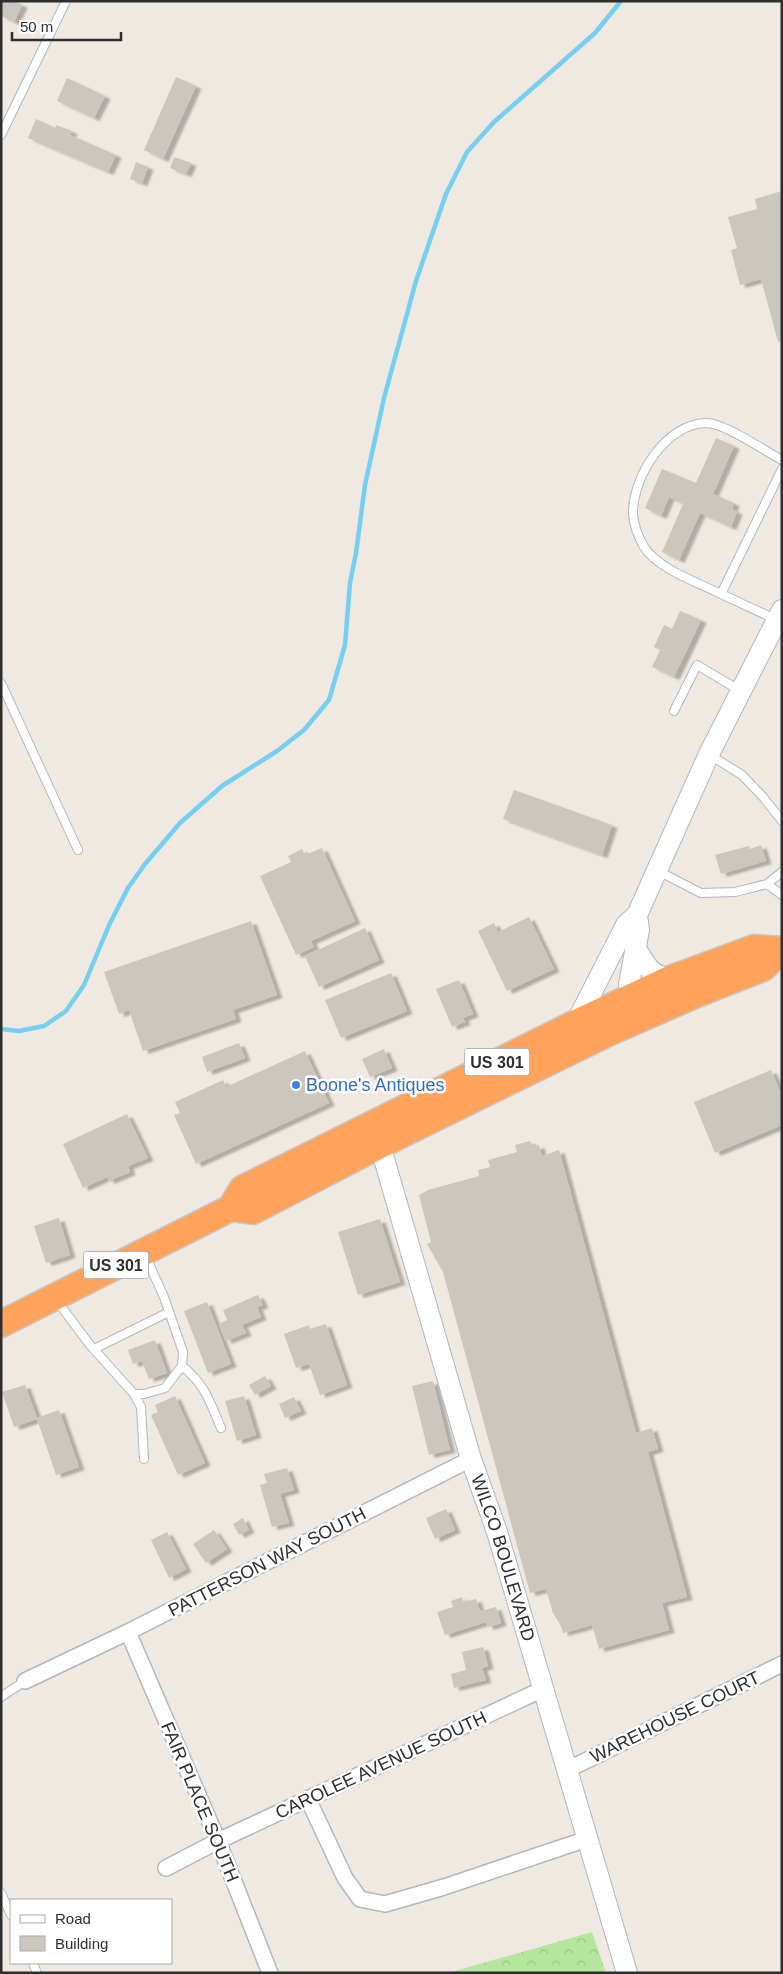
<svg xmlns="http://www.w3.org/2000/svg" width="783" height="1974" viewBox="0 0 783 1974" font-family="Arial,sans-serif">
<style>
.forest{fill:url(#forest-crowns)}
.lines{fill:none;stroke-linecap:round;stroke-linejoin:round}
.stream{stroke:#75cff0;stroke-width:4.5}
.building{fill:#cbc7bf;filter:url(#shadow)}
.lane-casing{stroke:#b4b7c1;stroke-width:10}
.street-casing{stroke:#b4b7c1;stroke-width:18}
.secondary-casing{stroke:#b4b7c1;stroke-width:22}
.highway-casing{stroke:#c9c9c9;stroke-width:29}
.lane{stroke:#fff;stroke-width:8}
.street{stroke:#fff;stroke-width:15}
.secondary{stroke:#fff;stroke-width:20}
.highway{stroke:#ffa35c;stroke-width:26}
.shop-dot{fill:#3f7fe0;stroke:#fff;stroke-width:2}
.labels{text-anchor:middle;stroke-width:5;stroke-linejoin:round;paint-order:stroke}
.shield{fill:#fff;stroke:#6d6d6d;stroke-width:1}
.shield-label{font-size:16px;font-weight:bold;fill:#2e2e2e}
.shop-label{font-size:18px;fill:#366cbe;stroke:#fff;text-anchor:start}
.street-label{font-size:18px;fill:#2e2e2e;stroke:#fff}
</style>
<defs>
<pattern id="forest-crowns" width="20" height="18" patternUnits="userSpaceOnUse" patternTransform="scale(1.25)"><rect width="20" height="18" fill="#b6e59e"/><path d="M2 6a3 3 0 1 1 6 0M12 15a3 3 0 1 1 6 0" fill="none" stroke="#9dc588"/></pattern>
<filter id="shadow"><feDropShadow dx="5.5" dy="3" stdDeviation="1" flood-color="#0004"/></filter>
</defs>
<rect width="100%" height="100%" fill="#efe9e1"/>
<path class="forest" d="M592,1932L606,1973H448Z"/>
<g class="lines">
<path class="stream" d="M1,1029L19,1031L44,1026L66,1011L84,985L110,923L128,888L145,864L180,823L222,786L277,751L304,730L329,700L345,645L350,583L356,553L365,485L384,398L416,281L446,194L467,152L494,122L595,33L621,1"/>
</g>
<path class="building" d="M1,1H14L22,5L14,22L1,16Z
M176,77L196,86L163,159L144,150Z
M67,78L105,96L94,118L57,101Z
M36,119L55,128L56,125L72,131L70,135L116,155L108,172L28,138Z
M174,157L191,163L186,174L170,168Z
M136,162L148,167L142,183L130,179Z
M782,191V341L778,342L761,279L740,285L731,250L737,248L728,217L757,209L755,199Z
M716,438L734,446L713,494L734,503L732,509L737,512L731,527L700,513L679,560L662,552L683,504L669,497L661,516L645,508L662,469L696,483Z
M680,611L701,620L674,677L652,667L660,650L654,647L664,625L672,629Z
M514,790L612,825L602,855L503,819Z
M761,845L766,861L721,874L715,855L749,846L750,849Z
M322,848L355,921L311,941L314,947L296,955L260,876L291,862L288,856L302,849L305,855Z
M529,917L554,969L507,991L478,931L494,923L498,932Z
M251,921L277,995L233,1010L236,1019L143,1051L129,1010L119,1014L104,972Z
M365,928L379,960L319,987L305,956Z
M391,973L407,1011L341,1038L325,1000Z
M459,980L473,1014L463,1018L465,1022L452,1027L436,989Z
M239,1043L245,1058L207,1072L202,1057Z
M384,1049L392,1068L370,1077L362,1059Z
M305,1051L329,1103L196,1164L174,1115L180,1113L175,1102L223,1080L226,1087Z
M771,1070L782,1096V1125L715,1153L694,1102Z
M127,1114L148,1158L128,1166L130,1172L109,1181L107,1177L83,1188L63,1144Z
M530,1141L533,1147L539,1145L542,1156L559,1150L636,1433L652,1428L658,1449L648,1452L687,1597L662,1603L669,1630L599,1649L592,1625L563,1633L561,1626L553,1613L546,1589L530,1593L443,1272L427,1244L431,1242L419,1195L428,1190L479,1176L478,1170L490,1167L488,1160L517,1152L515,1145Z
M59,1218L70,1255L46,1263L34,1226Z
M380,1219L400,1282L358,1295L338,1232Z
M258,1295L263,1305L257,1307L261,1317L242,1325L246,1333L226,1341L219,1324L227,1320L223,1310Z
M207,1302L231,1364L208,1373L184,1311Z
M326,1324L347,1385L320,1395L309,1364L296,1368L284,1334L309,1325L310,1329Z
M155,1340L167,1373L149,1379L142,1361L133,1364L128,1350Z
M265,1376L271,1386L255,1395L249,1385Z
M433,1381L450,1450L429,1455L412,1386Z
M25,1385L37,1418L59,1410L79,1467L56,1475L37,1419L14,1427L2,1392Z
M175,1396L205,1463L178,1475L151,1415L158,1412L155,1405Z
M244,1396L256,1435L237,1441L225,1401Z
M294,1397L301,1411L285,1418L279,1404Z
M287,1468L294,1490L280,1494L289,1523L272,1527L260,1485L267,1483L264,1474Z
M446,1509L455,1530L435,1539L426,1518Z
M243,1518L249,1530L239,1535L233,1524Z
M214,1530L227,1549L206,1563L193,1544Z
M167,1532L186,1569L169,1578L151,1540Z
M462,1597L463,1602L476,1599L480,1611L496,1607L501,1623L488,1627L486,1622L445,1635L437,1612L453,1607L451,1601Z
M483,1647L488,1666L482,1668L486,1680L454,1688L451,1674L466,1670L462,1652Z"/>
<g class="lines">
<defs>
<path id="lane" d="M1,135L66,1
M721,594C699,583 658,569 644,547C639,538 634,526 633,515C632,477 666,423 707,423C726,424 765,451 782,460
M775,619L721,594L782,469
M1,683L78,850
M674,711L697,665L739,690
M710,755L742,775L763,797L782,821
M658,871L701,893L735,892L767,884L782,872
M767,884L782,895
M57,1301L90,1345L134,1394H144L165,1388L182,1366L183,1352L164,1297L145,1255
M94,1349L169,1312
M182,1366C205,1384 210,1402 221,1428
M134,1394L141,1407L144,1459
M1,1697L25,1681
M1,1893L11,1915
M33,1963L37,1973"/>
<path id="street" d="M128,1632L218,1841L270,1973
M25,1681L128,1632L471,1459
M567,1770L782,1664
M308,1799L345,1878L360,1899L385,1904L444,1887L587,1839
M166,1868L218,1841L543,1689"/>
<g id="secondary">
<path d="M635,948C648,965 646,973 670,979"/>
<path d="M637,1008L629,984L639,930L637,915"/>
<path d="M576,1023L626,925L637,915L709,754L782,610"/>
<path id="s1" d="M380,1145L471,1459L497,1532L627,1973"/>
</g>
<path id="highway" d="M231,1208L253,1211L380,1145L608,1033L697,994L763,968L780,951
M1,1324L231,1208L242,1189L576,1023L670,979L754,948L782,950"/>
</defs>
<use href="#lane" class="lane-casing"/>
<use href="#street" class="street-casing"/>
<use href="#secondary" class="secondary-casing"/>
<use href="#highway" class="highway-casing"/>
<use href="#lane" class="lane"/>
<use href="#street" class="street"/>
<use href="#secondary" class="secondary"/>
<use href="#highway" class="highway"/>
</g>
<circle class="shop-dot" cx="296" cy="1085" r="5"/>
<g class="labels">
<g class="shield">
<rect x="464.5" y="1048.5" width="65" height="27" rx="4"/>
<rect x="83.5" y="1251.5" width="65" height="27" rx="4"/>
</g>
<g class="shield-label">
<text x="497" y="1068">US 301</text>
<text x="116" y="1271">US 301</text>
</g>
<g class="shop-label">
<text x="306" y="1091">Boone's Antiques</text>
</g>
<g class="street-label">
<text dy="6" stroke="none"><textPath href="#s1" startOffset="431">WILCO BOULEVARD</textPath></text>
<text transform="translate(267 1562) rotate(-27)" y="6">PATTERSON WAY SOUTH</text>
<text transform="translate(675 1717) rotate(-26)" y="6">WAREHOUSE COURT</text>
<text transform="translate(381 1765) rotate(-25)" y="6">CAROLEE AVENUE SOUTH</text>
<text transform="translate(200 1802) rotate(67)" y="6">FAIR PLACE SOUTH</text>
</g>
</g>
<rect width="783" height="1974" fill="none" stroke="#2e2e2e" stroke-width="5"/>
<rect x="10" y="1899" width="162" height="65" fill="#ffffff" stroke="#ababab"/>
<rect x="20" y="1915" width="25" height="8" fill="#ffffff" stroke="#ababab"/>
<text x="55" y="1924" font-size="15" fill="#2e2e2e">Road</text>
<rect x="20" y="1936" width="25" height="15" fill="#cbc7bf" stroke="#ababab"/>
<text x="55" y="1949" font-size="15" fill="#2e2e2e">Building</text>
<path d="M12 32v8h109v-8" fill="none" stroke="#2e2e2e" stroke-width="2.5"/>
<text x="20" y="32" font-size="15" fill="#2e2e2e" stroke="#ffffff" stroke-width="4" paint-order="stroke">50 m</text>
</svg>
